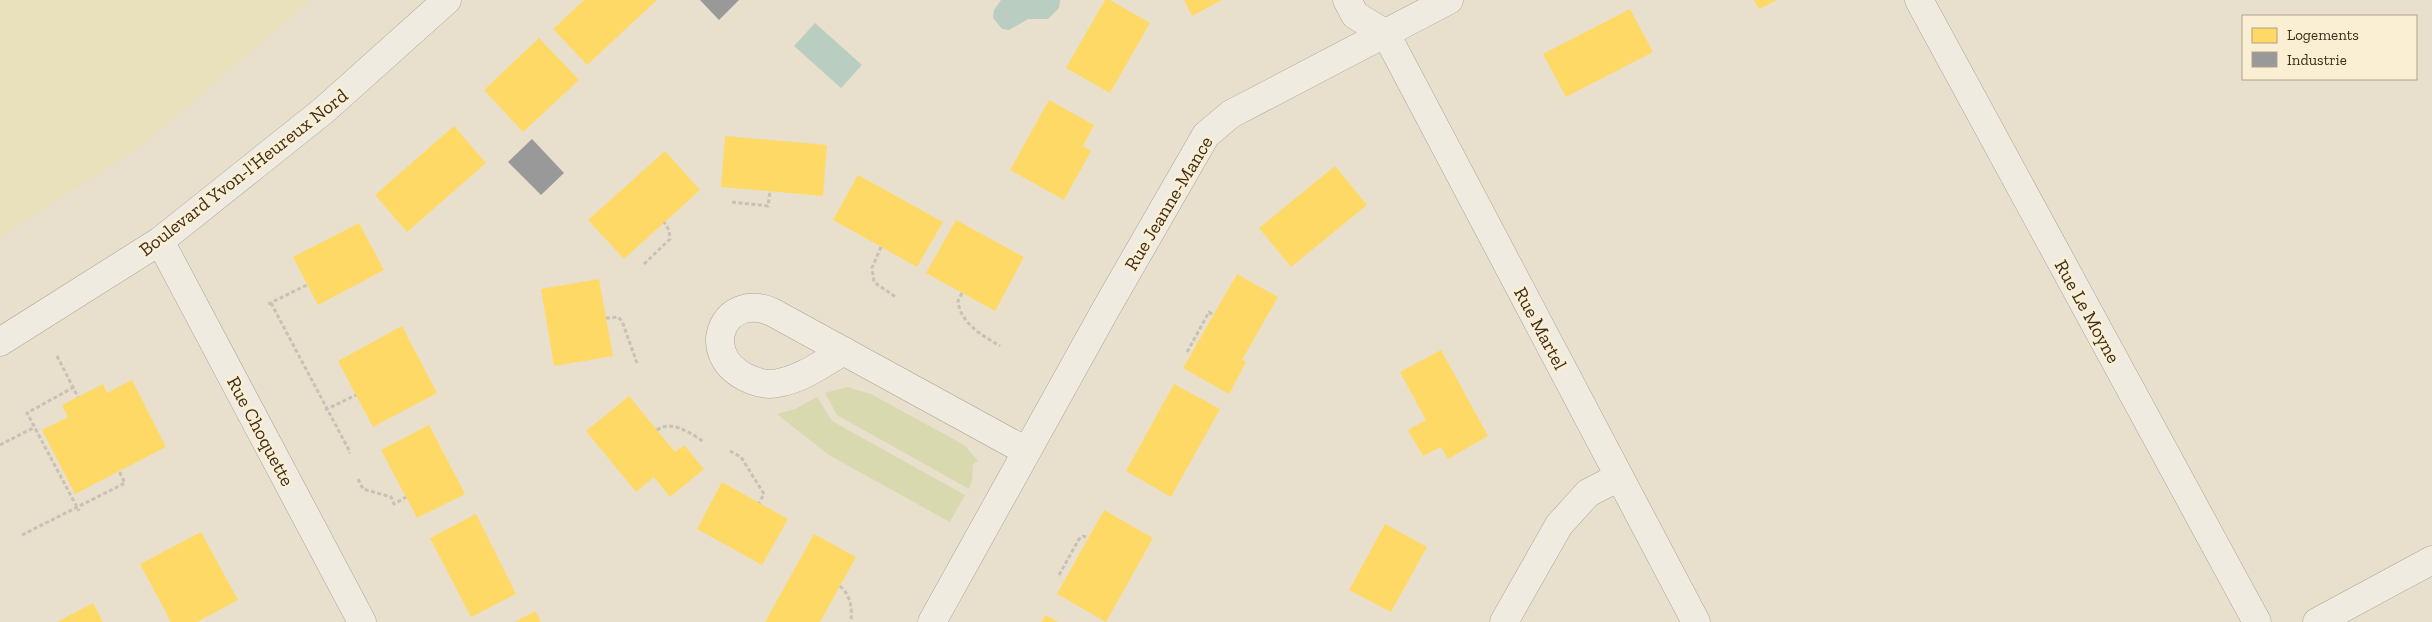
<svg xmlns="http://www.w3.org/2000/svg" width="2432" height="622" viewBox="0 0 2432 622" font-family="'Zilla Slab',serif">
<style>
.farmland{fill:#e9e1bc}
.green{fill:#d8d9ae}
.water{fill:#b9cdc1}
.homes{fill:#ffd966}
.industry{fill:#999}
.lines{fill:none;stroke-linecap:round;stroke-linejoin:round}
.minor-casing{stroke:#ada596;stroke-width:29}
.path{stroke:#c8c1b6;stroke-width:3;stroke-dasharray:4 2.5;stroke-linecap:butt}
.minor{stroke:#f0ebe0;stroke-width:28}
.labels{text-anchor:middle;stroke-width:5;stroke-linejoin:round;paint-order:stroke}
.street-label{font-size:19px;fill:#3e2d1c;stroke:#faefd3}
</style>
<rect width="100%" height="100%" fill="#e8e0cd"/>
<path class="farmland" d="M0,0H310L140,147L0,237Z"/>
<path class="green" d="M847,387L871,394L964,445L978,461L973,464L972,481L969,489L837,415L825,393Z
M817,397L832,421L965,495L950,522L829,455L777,414L795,409Z"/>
<path class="water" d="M1001,0H1060V1L1059,8L1048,19H1028L1009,30L1002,29L993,18L994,10Z
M815,23L862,65L841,88L794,46Z"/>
<path class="homes" d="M584,0H657L587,65L553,29Z
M1105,0H1110L1150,23L1110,93L1066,68Z
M1184,0H1222L1192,16Z
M1754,0H1777L1759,9Z
M1630,9L1653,52L1566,97L1543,54Z
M539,38L579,80L523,132L484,90Z
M1049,100L1094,125L1083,146L1091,151L1064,200L1010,170Z
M454,126L486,163L407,232L375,195Z
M725,136L827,145L823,196L721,187Z
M665,151L700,190L624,259L588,220Z
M1335,166L1367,205L1291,267L1259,228Z
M858,175L943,222L917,267L833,220Z
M956,220L1024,257L995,311L926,273Z
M359,223L384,270L318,305L293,257Z
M1237,274L1278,297L1242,360L1246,362L1229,394L1183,368Z
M599,279L613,356L554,366L541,289Z
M402,326L437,393L373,427L338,361Z
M1441,350L1488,436L1448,459L1441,447L1423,456L1408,430L1426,420L1400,372Z
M132,380L166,447L75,494L42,430L68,417L62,405L103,384L107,393Z
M1174,384L1220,409L1171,497L1126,471Z
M629,396L675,452L684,445L704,469L670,497L654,477L636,492L586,431Z
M429,425L465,494L417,518L381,450Z
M722,482L788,519L762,565L697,529Z
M1104,510L1153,538L1106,622L1057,594Z
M476,514L516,594L471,617L430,538Z
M1385,524L1427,547L1391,612L1349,590Z
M201,532L238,600L197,622H171L140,564Z
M814,534L856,557L820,622H765Z
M93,603L103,622H57Z
M535,611L541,622H515Z
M1045,615L1058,622H1041Z"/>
<path class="industry" d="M700,0H739L719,20Z
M532,139L564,173L541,195L508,162Z"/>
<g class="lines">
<defs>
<path id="minor" d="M1347,0L1355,15L1386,34L1696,622
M1919,0L2257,622
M160,241L362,622
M0,342L160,241L323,111L447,0
M844,351C823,363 802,379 778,383C766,386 755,382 745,377C697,352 725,291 772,312L1026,451
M932,622L1107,307L1206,135L1231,114L1449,0
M1504,622L1559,525L1588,493L1619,477
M2317,622L2432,560"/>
</defs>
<use href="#minor" class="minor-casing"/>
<path class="path" d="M732,202L768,206L770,191
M881,247L872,268L874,282L897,298
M644,264L670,239L669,230L664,222
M962,293L958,301C960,323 983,336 1000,346
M271,303L350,452L349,453
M268,304L307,285
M606,318L618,317L622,321L637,363
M1187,352L1209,312L1213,315
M57,356L78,397
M74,387L27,413L79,511
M325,410L356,395
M657,430C671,419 692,434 704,442
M0,445L35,427
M730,451L741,457L764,494L759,503
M358,479L363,489L391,497L394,504L406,497
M22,535L125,483L119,471
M1059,575L1079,539L1083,536L1088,538
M840,586C851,596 852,607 851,622"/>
<use href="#minor" class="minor"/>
</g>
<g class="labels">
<g class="street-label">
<text transform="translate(243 172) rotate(-38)" y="7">Boulevard Yvon-l'Heureux Nord</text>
<text transform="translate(1168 203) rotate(-59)" y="7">Rue Jeanne-Mance</text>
<text transform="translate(2088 311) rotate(61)" y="7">Rue Le Moyne</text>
<text transform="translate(1541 328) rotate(62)" y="7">Rue Martel</text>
<text transform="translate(261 431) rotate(62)" y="7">Rue Choquette</text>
</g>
</g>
<rect x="2242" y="15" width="175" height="65" fill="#faefd3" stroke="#afa18a"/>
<rect x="2252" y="28" width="25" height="15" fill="#ffd966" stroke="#afa18a"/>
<text x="2287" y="40" font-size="15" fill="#3e2d1c">Logements</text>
<rect x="2252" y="52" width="25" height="15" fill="#999999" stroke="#afa18a"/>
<text x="2287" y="65" font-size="15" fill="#3e2d1c">Industrie</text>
</svg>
